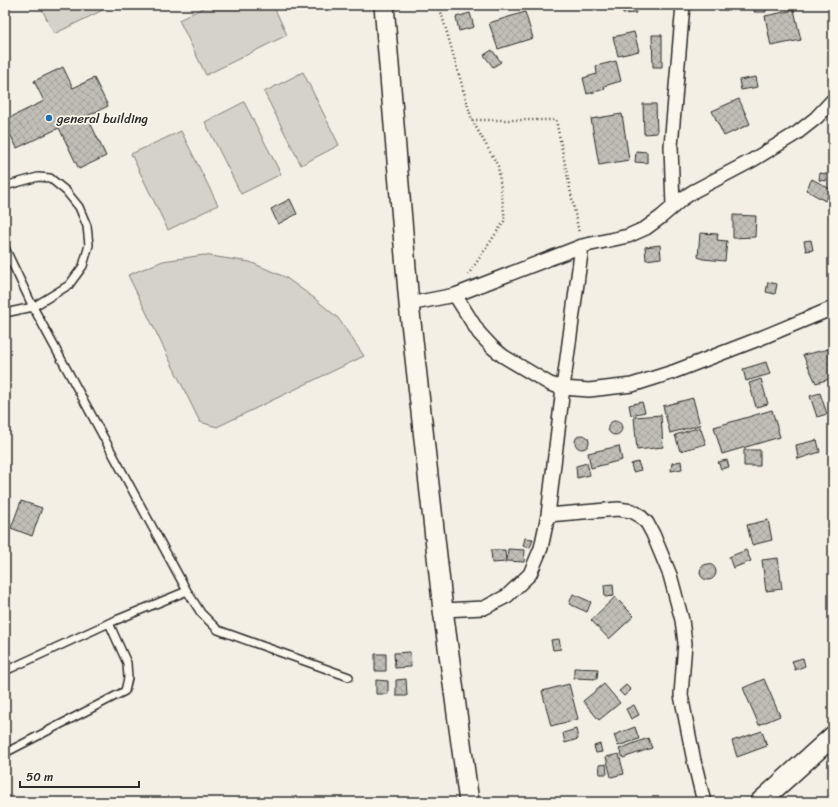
<svg xmlns="http://www.w3.org/2000/svg" width="838" height="807" viewBox="0 0 838 807" font-family="Sriracha,sans-serif">
<style>
.green{fill:#d5d2c9;stroke:#807e7a}
.building{fill:url(#building-cross-hatch);stroke:#2b2b2b}
.lines{fill:none;stroke-linecap:round;stroke-linejoin:round}
.lane-casing{stroke:#2b2b2b;stroke-width:10}
.street-casing{stroke:#2b2b2b;stroke-width:16}
.secondary-casing{stroke:#2b2b2b;stroke-width:22}
.path{stroke:#2b2b2b;stroke-width:2.5;stroke-dasharray:1 3;stroke-linecap:butt}
.lane{stroke:#fbf7ec;stroke-width:7}
.street{stroke:#fbf7ec;stroke-width:13}
.secondary{stroke:#fbf7ec;stroke-width:19}
.poi-dot{fill:#1f6fb2;stroke:#fbf7ec;stroke-width:1.5}
.labels{text-anchor:middle;stroke-width:3.5;stroke-linejoin:round;paint-order:stroke}
.poi-label{font-size:13px;fill:#2b2b2b;stroke:#fbf7ec;text-anchor:start}
</style>
<defs>
<pattern id="building-cross-hatch" width="8" height="8" patternUnits="userSpaceOnUse"><rect width="8" height="8" fill="#c0beb6"/><path d="M0 0l8 8M0 8l8-8" fill="none" stroke="#a5a39d"/></pattern>
</defs>
<rect width="100%" height="100%" fill="#f3efe4"/>
<filter id="ink" filterUnits="userSpaceOnUse"><feTurbulence type="fractalNoise" baseFrequency=".025" numOctaves="2"/><feDisplacementMap in="SourceGraphic" scale="8" xChannelSelector="R" yChannelSelector="G"/><feConvolveMatrix kernelMatrix="1 2 1 2 8 2 1 2 1" color-interpolation-filters="sRGB"/></filter>
<g filter="url(#ink)">
<path class="green" d="M40,5H113L54,34Z
M209,5H273L287,35L206,75L179,20Z
M303,72L339,145L301,165L264,92Z
M244,102L281,174L241,194L205,122Z
M181,131L218,205L168,230L131,154Z
M204,255L250,262L285,277L314,298L338,318L364,356L217,427L200,422L128,275L163,261Z"/>
<path class="building" d="M503,5H511V7L503,8Z
M622,5H635L636,13L623,14Z
M644,5H651L650,8L644,7Z
M755,5H766V12H754Z
M794,10L801,40L771,46L765,16Z
M525,12L533,38L498,49L489,23Z
M470,13L474,27L459,31L456,17Z
M634,32L639,51L618,56L613,37Z
M652,35H662V67H653Z
M492,50L501,62L493,67L484,55Z
M616,61L621,81L604,86L605,89L587,94L583,78L597,74L596,66Z
M63,67L73,88L94,78L108,106L87,116L106,156L79,169L59,128L17,148L5,124V120L44,101L34,81Z
M756,77L758,87L741,90L739,80Z
M739,99L750,124L724,136L712,111Z
M643,104H656L657,133L644,134Z
M622,114L629,160L599,165L591,119Z
M636,151L647,152V163L635,162Z
M820,173L827,174L826,181L819,180Z
M812,179L832,190L825,201L806,190Z
M290,199L297,214L278,224L271,209Z
M733,215L756,216L755,237L733,238Z
M700,233L718,234L717,240L727,241L725,261L703,259L698,257Z
M811,240L813,250L806,251L804,241Z
M660,245L661,258L646,260L645,247Z
M768,282L777,284L775,294L766,292Z
M833,348V378L816,383L803,355Z
M766,362L770,374L746,381L743,369Z
M761,379L768,404L756,407L749,383Z
M820,393L827,414L817,417L810,396Z
M693,398L700,425L670,433L663,406Z
M642,402L645,412L631,415L629,405Z
M772,410L780,437L722,454L714,427Z
M661,415L663,447L637,450L634,417Z
M608 428a7 7 0 1 1 14 0a7 7 0 1 1-14 0Z
M700,427L706,444L680,451L675,435Z
M575 442a7 7 0 1 1 14 0a7 7 0 1 1-14 0Z
M817,440L820,452L798,459L796,445Z
M619,446L622,460L591,468L588,453Z
M744,450H760V466H744Z
M727,460L729,467L721,469L718,462Z
M681,461L682,469L671,471L672,463Z
M638,462L641,470L633,472L631,464Z
M587,463L590,475L577,478L576,466Z
M21,501L42,508L32,536L11,528Z
M768,520L772,540L752,545L747,525Z
M525,538L533,539L530,548L523,546Z
M508,549L525,550L524,562L507,561Z
M491,550H505L506,562L492,563Z
M746,550L751,561L733,568L729,557Z
M778,558L782,589L766,591L762,560Z
M700 572a8 8 0 1 1 16 0a8 8 0 1 1-16 0Z
M613,584L614,596L605,597L604,585Z
M573,594L591,602L587,612L569,604Z
M615,597L634,616L609,639L591,620Z
M559,639L561,649L553,650L551,640Z
M410,652L411,667L395,668L394,653Z
M375,654H386V671H375Z
M803,658L805,666L795,670L792,661Z
M574,668L598,669L597,679L574,678Z
M406,679L407,696H396V680Z
M764,679L780,716L759,725L743,688Z
M376,680L388,681V694H376Z
M569,684L578,719L551,726L542,691Z
M604,684L620,703L599,720L583,701Z
M626,685L631,690L624,696L619,691Z
M634,705L639,715L631,719L626,709Z
M635,727L639,739L618,746L614,735Z
M576,729L578,739L565,743L563,733Z
M762,731L767,746L737,757L732,741Z
M648,738L652,748L623,758L619,749Z
M600,744L602,752L596,753L594,746Z
M619,754L624,774L611,777L606,757Z
M606,764L607,774H600L599,765Z"/>
<g class="lines">
<defs>
<path id="lane" d="M5,186L38,177L50,178L66,191L79,207L87,226L89,245L83,266L69,285L33,307L187,591L201,613L218,630L349,677
M5,248L33,307L5,313
M5,671L109,623L187,591
M5,753L125,691L128,678L127,663L109,623"/>
<path id="street" d="M673,207L671,146L683,5
M455,295L479,333L492,347L503,356L550,384L563,388L589,390L632,385L673,372L756,340L833,308
M409,304L455,295L582,246L628,236L646,228L661,217L682,199L694,191L751,161L797,133L816,118L833,100
M548,515L618,509L632,511L639,515L647,523L653,534L670,575L682,620L685,643L681,695L694,761L704,802
M443,610L484,608L507,596L530,574L541,548L548,515L563,388L582,246"/>
<path id="secondary" d="M384,5L409,304L443,610L469,802
M760,802L833,736"/>
</defs>
<use href="#lane" class="lane-casing"/>
<use href="#street" class="street-casing"/>
<use href="#secondary" class="secondary-casing"/>
<path class="path" d="M439,5L472,120H556L579,233
M468,275L505,220L498,166L472,120"/>
<use href="#lane" class="lane"/>
<use href="#street" class="street"/>
<use href="#secondary" class="secondary"/>
</g>
</g>
<circle class="poi-dot" cx="49" cy="118" r="4"/>
<g class="labels">
<g class="poi-label">
<text x="57" y="123">general building</text>
</g>
</g>
<rect width="838" height="807" fill="none" stroke="#fbf7ec" stroke-width="20"/>
<rect x="10" y="10" width="818" height="787" fill="none" stroke="#2b2b2b" stroke-width="1.5" filter="url(#ink)"/>
<path d="M20 781v6h119v-6" fill="none" stroke="#2b2b2b" stroke-width="2"/>
<text x="26" y="781" font-size="12" fill="#2b2b2b" stroke="#fbf7ec" stroke-width="3" paint-order="stroke">50 m</text>
</svg>
